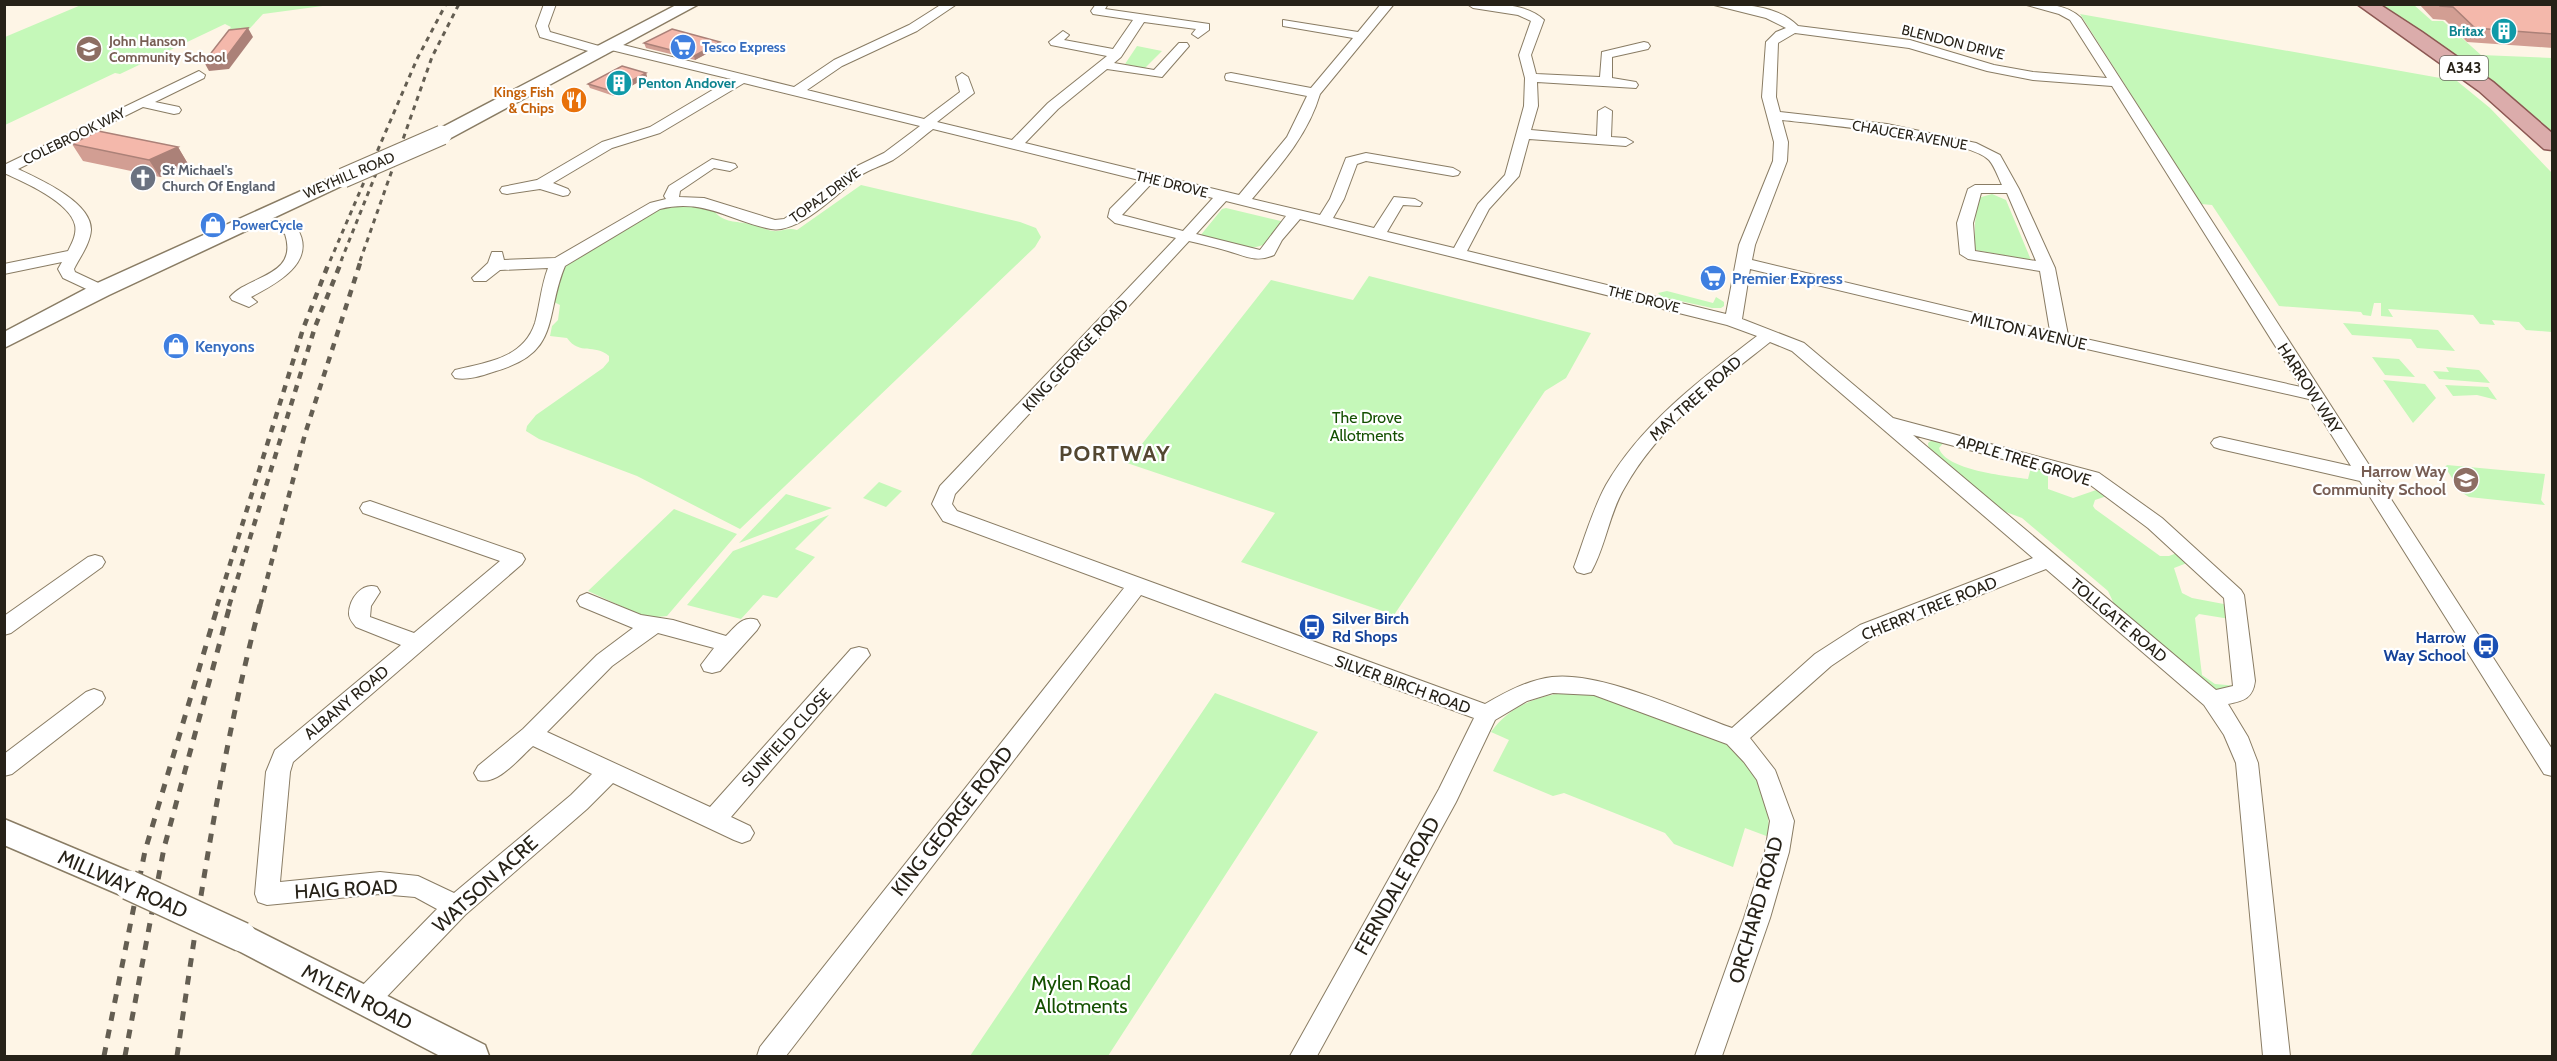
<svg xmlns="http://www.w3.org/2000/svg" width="2557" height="1061" viewBox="0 0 2557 1061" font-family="Cabin,sans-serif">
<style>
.green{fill:#c5f8b9}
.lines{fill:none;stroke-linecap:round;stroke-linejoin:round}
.minor-casing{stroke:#897c64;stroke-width:2}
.tertiary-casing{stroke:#897c64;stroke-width:3}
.secondary-casing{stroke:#897c64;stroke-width:3}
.primary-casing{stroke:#8c5853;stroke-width:3}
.minor{fill:#fff;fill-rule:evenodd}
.tertiary{fill:#fff;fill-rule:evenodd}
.secondary{fill:#fff;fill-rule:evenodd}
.primary{fill:#dbacab;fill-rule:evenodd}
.rail-far2{stroke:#645e52;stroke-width:3;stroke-dasharray:5 5;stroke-linecap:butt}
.rail-far1{stroke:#645e52;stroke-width:4.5;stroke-dasharray:7 7;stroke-linecap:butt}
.rail{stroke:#645e52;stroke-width:5;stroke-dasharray:9 9;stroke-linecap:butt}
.tertiary-bridge-casing{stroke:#897c64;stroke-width:32;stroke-linecap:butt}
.secondary-bridge-casing{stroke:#897c64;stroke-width:21;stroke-linecap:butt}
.tertiary-bridge{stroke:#fff;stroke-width:29}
.secondary-bridge{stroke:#fff;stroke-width:19}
.wall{fill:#d29e93}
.shaded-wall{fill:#ab8178}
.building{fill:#f4b8ab;stroke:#ab8178;stroke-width:1.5}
.labels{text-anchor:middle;stroke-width:4.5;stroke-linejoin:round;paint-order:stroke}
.far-culture-label{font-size:14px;font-weight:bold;fill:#0d838f;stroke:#fff;text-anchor:end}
.far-education-label{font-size:14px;font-weight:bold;fill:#785e54;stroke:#fff;text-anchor:start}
.far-street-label{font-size:14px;fill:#272218;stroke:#fff}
.far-shop-label{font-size:14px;font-weight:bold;fill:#366cbe;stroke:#fff;text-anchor:start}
.far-food-label{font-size:14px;font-weight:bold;fill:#c56008;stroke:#fff;text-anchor:end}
.far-worship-label{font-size:14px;font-weight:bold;fill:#5b616d;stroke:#fff;text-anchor:start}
.shield{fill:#fff;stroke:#68645d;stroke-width:1.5}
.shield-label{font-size:15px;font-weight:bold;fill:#272218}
.shop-label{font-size:16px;font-weight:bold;fill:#366cbe;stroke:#fff;text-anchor:start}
.street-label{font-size:16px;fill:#272218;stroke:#fff}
.park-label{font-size:16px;fill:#145001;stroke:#fff}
.education-label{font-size:16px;font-weight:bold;fill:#785e54;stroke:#fff;text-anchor:end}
.transit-label{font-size:16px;font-weight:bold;fill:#164399;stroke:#fff;text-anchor:start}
.near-street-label{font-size:20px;fill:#272218;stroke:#fff}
.near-park-label{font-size:20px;fill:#145001;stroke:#fff}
.district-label{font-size:22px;font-weight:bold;letter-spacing:1.5px;fill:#534731;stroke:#fff}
</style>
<rect width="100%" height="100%" fill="#fef5e6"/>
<path class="green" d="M81,5H330L263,14L241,38L224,36L231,27L225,24L120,74L115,73L5,125V37Z
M2373,5H2414L2432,21H2443L2481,55L2552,58V134L2484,75Z
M2080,14L2457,81L2490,108L2552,173V332L2526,330L2519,322L2492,320L2495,325L2480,324L2473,315L2388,309L2393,317L2381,316V303H2374L2371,316L2363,315L2361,312L2279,306L2212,205L2201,204Z
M1137,46L1162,51L1145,68L1125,64Z
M861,185L1020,222L1036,228L1041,237L1035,247L740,529L637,476L539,439L526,431L527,426L536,415L603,368L609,361V356C594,343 580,356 567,338L550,336L552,326L558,320L560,305L550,300L566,264L654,210L681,203L716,210L715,212C724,223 736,221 750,224C757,225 765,230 773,231C782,232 788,227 797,230Z
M1992,194L2006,200L2031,260L1975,250V223L1978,198Z
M1226,208L1285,222C1280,228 1275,236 1269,241C1252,256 1219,241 1200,236L1222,209Z
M1369,276L1591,333L1566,378L1545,391L1394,615L1241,562L1275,513L1127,463L1271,280L1353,300Z
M1667,291L1713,303L1716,297L1724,302V306L1721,308H1712L1662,297L1658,293Z
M2343,323L2438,330L2455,351L2417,348L2411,339L2352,335Z
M2372,357L2399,359L2415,377L2385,375Z
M2446,367L2479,370L2490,383L2439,379L2433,371L2449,372Z
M2383,380L2425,384L2436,398L2413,423Z
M2445,385L2488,387L2497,400L2477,395L2453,396Z
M1935,438L1946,440L1939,448C1945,470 2006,476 2028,479L2032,463L2048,467V489L2073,498L2102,488L2110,495L2095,500L2093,506L2095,509L2160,556H2169L2182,551L2192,561L2174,568L2182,593L2192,598L2229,605L2230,619L2199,614L2195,618L2202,675L2215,684L2238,686L2222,691L2215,689L2116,608L2108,591L2022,518L1998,509L1929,451L1928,443Z
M2447,465L2545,474L2541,500L2545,505L2469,497L2461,492L2445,467Z
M879,482L902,491L886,507L863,498Z
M786,494L832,508L739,543Z
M674,509L737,534L667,616L647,618L588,591Z
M829,515L795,549L815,557L777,598L763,595L741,619L687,605L733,551Z
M1571,692L1592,694L1724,743C1756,764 1770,800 1769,837L1745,828L1733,867L1674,844L1665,833L1564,793L1553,796L1493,771L1509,740L1491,732C1510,705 1540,695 1571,692Z
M1215,693L1318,732L1108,1056H970Z"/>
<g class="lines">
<defs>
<path id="minor" d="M544,4H556L548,26L550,32L606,48L607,43L611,42L794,87L834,60L909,25L942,4H957L917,31L842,66L807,90L924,119L960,92L956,77L962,73L968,77L974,93L937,122L1012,140L1048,103L1107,56L1051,45L1049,42L1063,31L1069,35L1064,40L1113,49L1133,20L1093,14L1091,11L1096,4H1108L1105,9L1209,24V30L1198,38L1192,34L1196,29L1144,22L1121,57L1114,63L1154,70L1179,43H1187L1189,46L1162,77L1107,69L1058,109L1025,143L1239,195L1287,137L1307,96L1226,80L1225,77L1226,74L1231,73L1311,88L1353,38L1283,26V20L1358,32L1381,4H1394L1320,94C1308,135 1280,166 1252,199L1320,215L1330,199L1346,158L1366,153L1453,168L1460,172L1458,175L1453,176L1366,161L1357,164L1344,199L1333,218L1374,228L1394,197L1415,199L1422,203L1420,206L1403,205L1387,232L1454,248L1478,204L1505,175L1524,106L1525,78L1519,55L1531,21L1518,15L1473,8L1467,4C1492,4 1525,2 1544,20L1531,55L1536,74L1600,77L1602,52L1644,42L1648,43L1650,46L1648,49L1612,57V78L1636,82L1638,85L1636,88L1537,82L1538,106L1531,130L1597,136L1598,111L1605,107L1612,111L1611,137L1626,138L1633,142L1626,146L1529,139L1519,176L1489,209L1467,251L1726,314L1739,245L1773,161L1774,142L1762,97L1766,42L1776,32L1786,28L1766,18L1710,4C1738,4 1777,4 1798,26L1910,40L1994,65L2033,72L2107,78L2070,20L2059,14L2023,4C2043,4 2066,3 2081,18L2552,749V776L2544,774L2360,481L2220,449L2214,447L2211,443L2214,439L2220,437L2351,466L2309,399L2060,343L1750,269L1742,319L1804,343L1893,418L2099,473L2162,518L2241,590L2244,595L2255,681C2253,698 2244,701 2228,704L2248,737L2258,763L2290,1056H2263L2236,763L2224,735L2204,705L2046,569L1874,637L1831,666L1750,738L1775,770L1794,821L1789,852L1770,918L1722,1056H1695L1744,918L1765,852L1770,821L1757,780L1744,762L1727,744L1594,695L1553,693L1527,701L1495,720L1456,802L1317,1056H1290L1439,789L1474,718L1141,595L786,1056H757L760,1047L1124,588L943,521L932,504L940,486L1176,238L1115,223L1108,217L1110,209L1139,180L933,129C920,139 907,151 893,160C882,166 869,169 860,176C839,192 799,234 771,229C730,221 704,198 660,209L565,266C544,316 562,352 496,371C484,375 467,381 455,378L452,374L455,370C487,362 523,359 535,323C540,305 541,286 548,268L500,270L486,281H474L472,278L488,263L492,252H502L504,260L555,258L650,203L666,199L664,196L669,186L712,159L735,164L737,167L730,171L714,168L680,191L679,197L704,198L775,220L784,219L835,184L851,169L884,153L920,126L744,83L660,133L612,148L553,183L568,189L570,192L568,195L563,196L540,189L507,194L502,193L500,190L502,187L537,180L602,142L650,127L731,79L607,49L606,54L602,55L540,37L536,26ZM1795,33L1909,48L1987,71L2033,80L2112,86L2301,387L2068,335L2055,268L2019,189L2000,155L1976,143L1887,124L1780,112L1776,97L1778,43ZM1782,120C1817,124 1969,138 1989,160C1995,167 1998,177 2002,185H1975L1968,189L1957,223L1960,254L1968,259L2040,271L2050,331L1752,260L1755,245L1787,161L1788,142ZM1152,183L1213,198L1183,231L1122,215ZM1981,193H2007L2036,261L1975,251L1973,223ZM1226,201L1286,216L1260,250L1196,234ZM1300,219L1727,325L1757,336C1701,379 1642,423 1606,485C1592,511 1584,540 1574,567L1577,572L1584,574L1591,572C1606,546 1609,513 1625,487C1658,427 1717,384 1770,342L1792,351L2033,558L1860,625L1815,654L1732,728C1685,711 1600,671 1552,677C1528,680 1506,692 1485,704L957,511L952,504L955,494L1189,241C1202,244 1215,247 1228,251C1245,256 1256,263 1274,255L1282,240ZM1913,435L2085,481L2148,528L2224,598L2233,686L2216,690Z
M199,71L205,75L204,78L155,102L179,107L181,110L179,113L174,114L143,107L18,169C39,179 92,202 91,230C90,244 80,257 74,269L75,272L107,287L109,290L107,293H95L63,278L58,269L62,262L4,274V264L68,251C72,243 77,234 75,225C70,202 24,182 4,173V165Z
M257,212L297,228C318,262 276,284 251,297L257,302L249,307L232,300L230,297C248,275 299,277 285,234L252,219L250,216Z
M370,501L522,554L525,559L522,564L293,762L290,772L280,882L380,872L418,876L454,893L571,795L592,774L533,746C519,758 498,786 478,780L474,773L478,766L523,729L597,655L633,628L580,606L577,601L580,596L587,593L641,615L673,620L726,636C736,626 743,615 757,620L760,625L757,630L720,671L712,673L704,671L701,665L714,648L658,633L612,666L547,732L710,807L851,649L859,647L867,649L870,655L731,817L750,826L754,833L750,840L742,843L734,840L613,783L587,809L465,915L373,1011L364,1014L355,1011L351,1002L355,993L437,909L415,897L380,894L267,905L258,902L255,894L266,772L275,750L401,645L356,627C353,623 349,619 349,614C349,599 362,582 377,587L380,592L371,606L370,617L414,633L500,561L363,513L360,508L363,503Z
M95,555L102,557L105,562L102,567L11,633L4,635V616L88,557Z
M94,689L102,692L105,698L102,704L12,774L4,776V754L86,692Z"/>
<path id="tertiary" d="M4,819L140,876L144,885L140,894L129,898L118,894L4,845Z
M242,923L485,1045L489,1056H440L231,947L226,937L231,927Z"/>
<path id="secondary" d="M678,4H699L449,139H435L432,135L435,131Z
M343,172L350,174L353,178L350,182L109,295L4,348V332L93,285Z"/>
<path id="primary" d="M2357,4H2379L2422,32L2493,82L2552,133V150L2544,149L2479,91Z"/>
</defs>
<use href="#minor" class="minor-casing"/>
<use href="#tertiary" class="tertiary-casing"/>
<use href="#secondary" class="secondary-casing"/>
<use href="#primary" class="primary-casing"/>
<use href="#minor" class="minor"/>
<use href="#tertiary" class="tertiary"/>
<use href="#secondary" class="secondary"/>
<use href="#primary" class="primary"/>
<path class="rail-far2" d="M330,261L417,59L446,4
M341,261L377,171
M360,261L432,57L459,4"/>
<path class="rail-far1" d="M217,606L303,329L330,260
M229,606L315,327L342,260
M260,606L305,434L361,260"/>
<path class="rail" d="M104,1056L145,851L218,605
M125,1056L164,848L230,605
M177,1056C199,904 221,753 260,605"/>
<defs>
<path id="tertiary-bridge" d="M129,885L242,937"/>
<path id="secondary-bridge" d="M343,178L442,135"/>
</defs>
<use href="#tertiary-bridge" class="tertiary-bridge-casing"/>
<use href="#secondary-bridge" class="secondary-bridge-casing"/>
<use href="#tertiary-bridge" class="tertiary-bridge"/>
<use href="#secondary-bridge" class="secondary-bridge"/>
</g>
<path class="wall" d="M2419,4H2553V48L2467,42L2445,20L2433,19Z
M720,42L721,46L695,60L646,48L644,43Z
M646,73L647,77L614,96L590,88L588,84Z
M72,144L178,147L188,164L160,177L83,161Z"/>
<path class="shaded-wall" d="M248,28L253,37L229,69L209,71L204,62Z
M720,42L721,46L695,60L694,56Z
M646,73L647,77L614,96L612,91Z
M178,147L188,164L160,177L149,160Z"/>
<path class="building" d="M2439,4H2553V34L2475,28L2453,7L2440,6Z
M248,28L224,60L204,62L229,30Z
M672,29L720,42L694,56L644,43Z
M622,66L646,73L612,91L588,84Z
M98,131L178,147L149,160L72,144Z"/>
<defs>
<symbol id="building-disc" viewBox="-11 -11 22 22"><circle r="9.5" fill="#0f9aa8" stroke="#fff"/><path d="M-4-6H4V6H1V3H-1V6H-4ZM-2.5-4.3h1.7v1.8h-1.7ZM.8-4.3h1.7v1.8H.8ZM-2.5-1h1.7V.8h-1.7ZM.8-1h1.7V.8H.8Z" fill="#fff"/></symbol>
<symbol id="supermarket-disc" viewBox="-11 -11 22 22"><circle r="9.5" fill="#3f7fe0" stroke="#fff"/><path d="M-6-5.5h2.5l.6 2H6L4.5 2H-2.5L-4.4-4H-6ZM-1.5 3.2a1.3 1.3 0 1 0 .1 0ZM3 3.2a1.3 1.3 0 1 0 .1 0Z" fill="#fff"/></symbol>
<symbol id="school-disc" viewBox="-11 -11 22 22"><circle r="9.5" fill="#8d6e63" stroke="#fff"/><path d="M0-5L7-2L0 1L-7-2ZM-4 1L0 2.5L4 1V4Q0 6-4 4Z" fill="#fff"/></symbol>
<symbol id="restaurant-disc" viewBox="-11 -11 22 22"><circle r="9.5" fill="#e8710a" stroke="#fff"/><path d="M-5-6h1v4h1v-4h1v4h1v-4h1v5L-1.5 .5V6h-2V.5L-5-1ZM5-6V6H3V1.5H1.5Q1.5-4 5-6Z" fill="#fff"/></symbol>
<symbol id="church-disc" viewBox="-11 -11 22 22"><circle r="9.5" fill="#6b7280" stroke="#fff"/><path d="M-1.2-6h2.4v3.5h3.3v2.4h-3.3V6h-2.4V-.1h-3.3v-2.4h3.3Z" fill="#fff"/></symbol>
<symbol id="shop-disc" viewBox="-11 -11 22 22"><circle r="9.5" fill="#3f7fe0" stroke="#fff"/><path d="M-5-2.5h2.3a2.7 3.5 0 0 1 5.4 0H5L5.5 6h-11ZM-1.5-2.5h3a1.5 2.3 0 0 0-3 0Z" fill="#fff"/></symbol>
<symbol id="bus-disc" viewBox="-11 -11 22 22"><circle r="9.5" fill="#1a4fb4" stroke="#fff"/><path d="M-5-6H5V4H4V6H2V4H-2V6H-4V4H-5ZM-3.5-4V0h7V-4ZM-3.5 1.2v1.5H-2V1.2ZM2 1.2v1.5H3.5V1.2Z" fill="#fff"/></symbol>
</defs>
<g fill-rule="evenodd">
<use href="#building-disc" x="2489" y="16" width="30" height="30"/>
<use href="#supermarket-disc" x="668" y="32" width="30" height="30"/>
<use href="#school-disc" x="74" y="34" width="30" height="30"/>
<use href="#building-disc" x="604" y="68" width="30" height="30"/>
<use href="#restaurant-disc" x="559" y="85" width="30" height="30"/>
<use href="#church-disc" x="128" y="163" width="30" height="30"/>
<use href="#shop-disc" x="198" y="210" width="30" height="30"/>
<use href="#supermarket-disc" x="1698" y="263" width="30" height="30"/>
<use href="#shop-disc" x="161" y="331" width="30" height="30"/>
<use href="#school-disc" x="2451" y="465" width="30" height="30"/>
<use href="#bus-disc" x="1297" y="612" width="30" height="30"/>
<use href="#bus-disc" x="2471" y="631" width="30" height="30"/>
</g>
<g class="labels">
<g class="far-culture-label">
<text x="2484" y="36">Britax</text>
<text x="638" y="88" text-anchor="start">Penton Andover</text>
</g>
<g class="far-education-label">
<text x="109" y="46">John Hanson<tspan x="109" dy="16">Community School</tspan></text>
</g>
<g class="far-street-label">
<text transform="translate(1953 42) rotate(14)" y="5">BLENDON DRIVE</text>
<text transform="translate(1910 135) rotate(10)" y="5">CHAUCER AVENUE</text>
<text transform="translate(74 136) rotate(-26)" y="5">COLEBROOK WAY</text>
<text transform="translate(349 175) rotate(-23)" y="5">WEYHILL ROAD</text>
<text transform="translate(1172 184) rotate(14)" y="5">THE DROVE</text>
<text transform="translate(825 195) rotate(-36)" y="5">TOPAZ DRIVE</text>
<text transform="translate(1644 299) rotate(14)" y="5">THE DROVE</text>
</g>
<g class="far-shop-label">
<text x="702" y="52">Tesco Express</text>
<text x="232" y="230">PowerCycle</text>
</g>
<g class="far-food-label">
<text x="554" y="97">Kings Fish<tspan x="554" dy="16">&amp; Chips</tspan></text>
</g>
<g class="far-worship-label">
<text x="162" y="175">St Michael's<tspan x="162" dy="16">Church Of England</tspan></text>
</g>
<rect class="shield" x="2440" y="56" width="48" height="24" rx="4.5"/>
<g class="shield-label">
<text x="2464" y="73">A343</text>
</g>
<g class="shop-label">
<text x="1732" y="284">Premier Express</text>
<text x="195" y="352">Kenyons</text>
</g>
<g class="street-label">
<text transform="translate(2029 331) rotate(13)" y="6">MILTON AVENUE</text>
<text transform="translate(1075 355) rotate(-47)" y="6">KING GEORGE ROAD</text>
<text transform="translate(2310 388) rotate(57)" y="6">HARROW WAY</text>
<text transform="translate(1695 398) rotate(-42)" y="6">MAY TREE ROAD</text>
<text transform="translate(2024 460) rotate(17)" y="6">APPLE TREE GROVE</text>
<text transform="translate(1929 608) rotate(-22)" y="6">CHERRY TREE ROAD</text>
<text transform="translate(2119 620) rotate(40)" y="6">TOLLGATE ROAD</text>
<text transform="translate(1403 684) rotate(20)" y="6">SILVER BIRCH ROAD</text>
<text transform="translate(346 702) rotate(-40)" y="6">ALBANY ROAD</text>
<text transform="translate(786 737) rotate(-48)" y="6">SUNFIELD CLOSE</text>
</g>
<g class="park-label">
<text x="1367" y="423">The Drove<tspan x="1367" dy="18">Allotments</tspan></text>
</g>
<g class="education-label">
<text x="2446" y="477">Harrow Way<tspan x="2446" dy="18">Community School</tspan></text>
</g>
<g class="transit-label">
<text x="1332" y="624">Silver Birch<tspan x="1332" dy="18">Rd Shops</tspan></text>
<text x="2466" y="643" text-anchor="end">Harrow<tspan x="2466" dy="18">Way School</tspan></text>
</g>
<g class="near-street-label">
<text transform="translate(952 821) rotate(-52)" y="7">KING GEORGE ROAD</text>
<text transform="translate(123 884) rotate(24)" y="7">MILLWAY ROAD</text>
<text transform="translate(485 884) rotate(-42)" y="7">WATSON ACRE</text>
<text transform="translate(1397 886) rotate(-61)" y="7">FERNDALE ROAD</text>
<text transform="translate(346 889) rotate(-3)" y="7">HAIG ROAD</text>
<text transform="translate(1756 910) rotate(-74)" y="7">ORCHARD ROAD</text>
<text transform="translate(357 997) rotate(27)" y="7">MYLEN ROAD</text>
</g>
<g class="near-park-label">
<text x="1081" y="990">Mylen Road<tspan x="1081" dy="23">Allotments</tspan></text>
</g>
<g class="district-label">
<text x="1115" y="461">PORTWAY</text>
</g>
</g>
<rect width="2557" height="1061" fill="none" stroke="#272218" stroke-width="12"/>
</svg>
